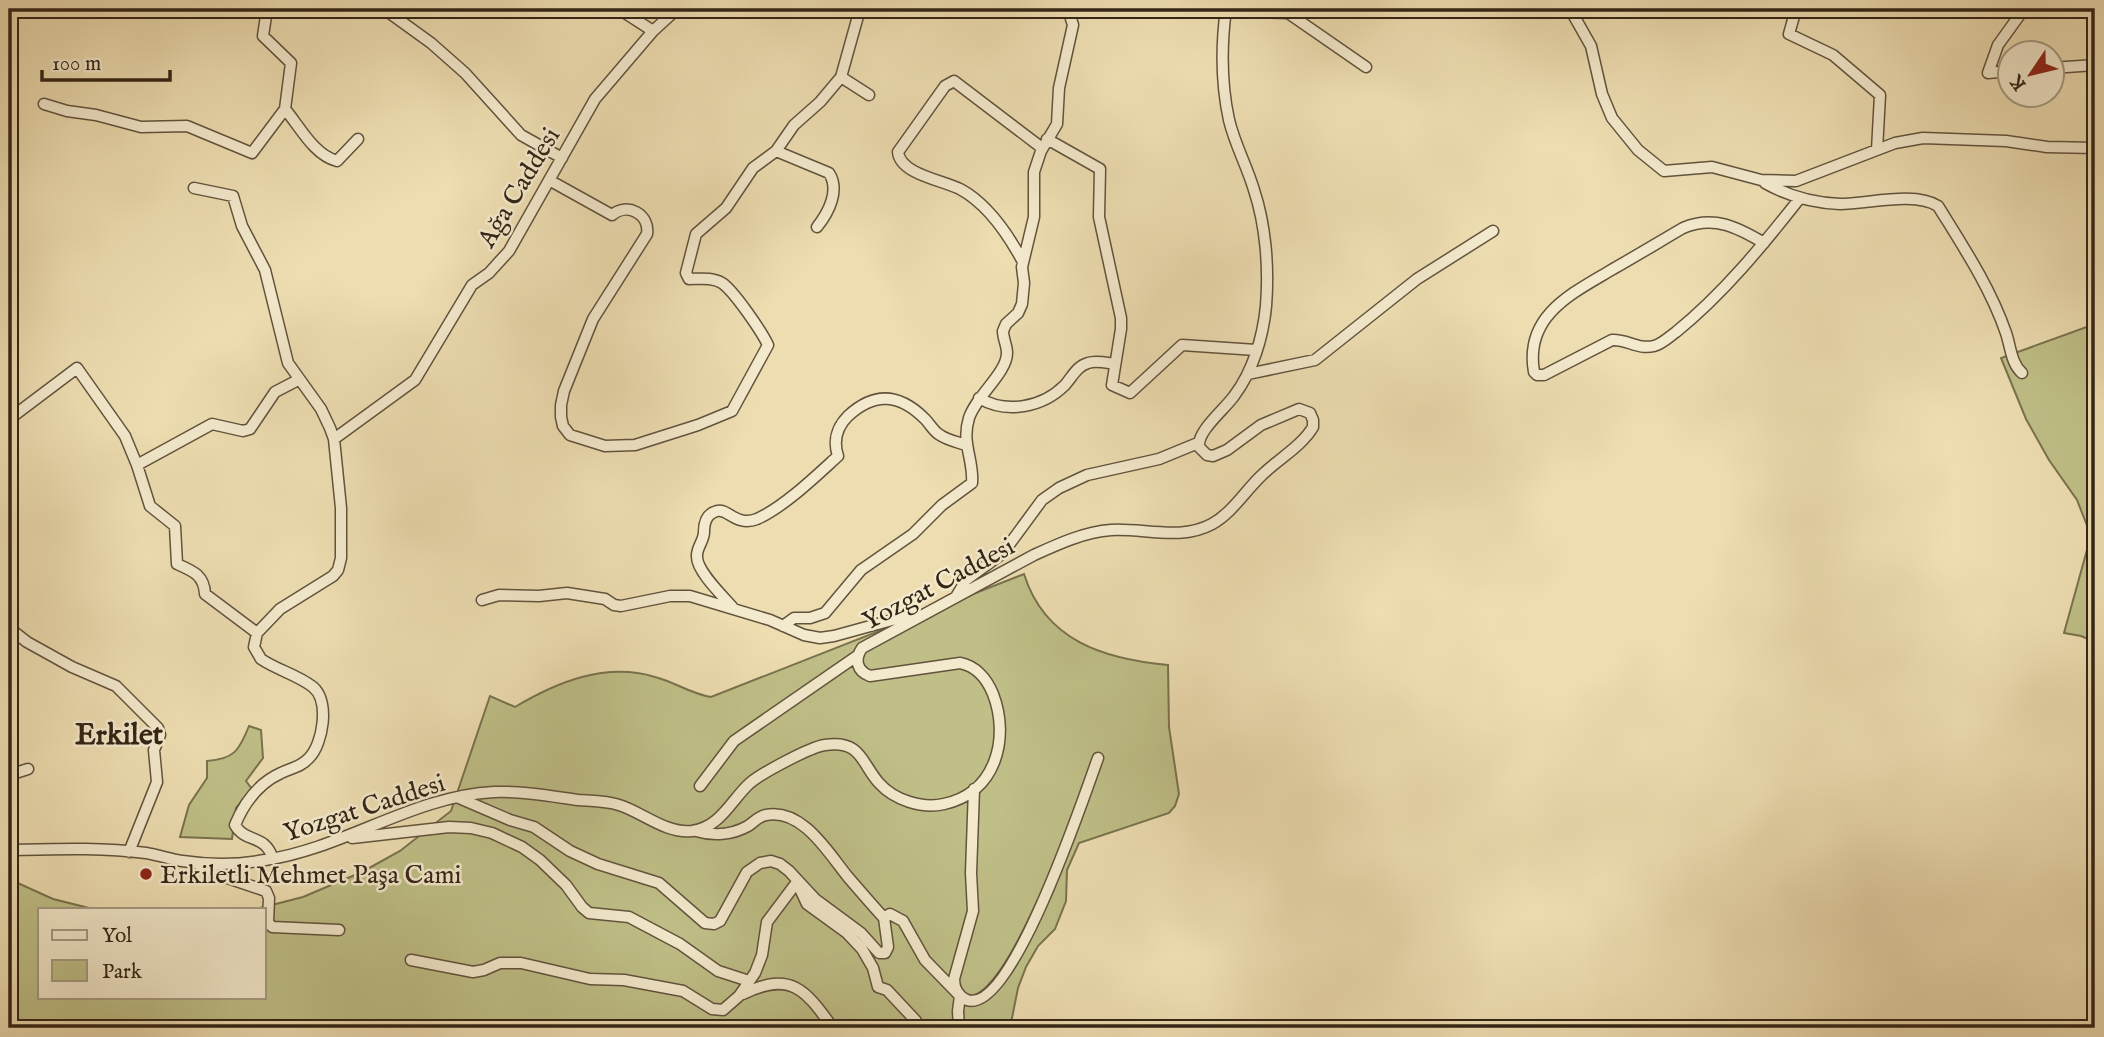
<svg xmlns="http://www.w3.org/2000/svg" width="2104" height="1037" viewBox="0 0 2104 1037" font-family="'IM FELL English',serif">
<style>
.green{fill:#bfbf87;stroke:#79724e;stroke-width:2}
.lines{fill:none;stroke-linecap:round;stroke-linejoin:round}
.minor-casing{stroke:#62533d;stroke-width:13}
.minor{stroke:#f3e9cc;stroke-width:10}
.poi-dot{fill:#8f2418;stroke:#f3e9cc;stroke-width:2.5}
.labels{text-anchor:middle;stroke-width:5;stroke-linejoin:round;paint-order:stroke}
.street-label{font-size:26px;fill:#332516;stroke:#f3e9cc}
.poi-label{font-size:26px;fill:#332516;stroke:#f3e9cc;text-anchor:start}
.quarter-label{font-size:30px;font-weight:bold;fill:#332516;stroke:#f3e9cc}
</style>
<rect width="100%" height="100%" fill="#edddb1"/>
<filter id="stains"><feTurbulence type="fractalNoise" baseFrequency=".00286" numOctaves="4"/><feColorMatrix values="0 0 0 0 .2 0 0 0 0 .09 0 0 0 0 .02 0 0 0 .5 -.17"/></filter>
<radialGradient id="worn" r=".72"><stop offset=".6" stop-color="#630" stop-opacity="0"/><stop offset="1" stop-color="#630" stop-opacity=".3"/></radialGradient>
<path class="green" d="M2095,324V642L2081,636L2064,633L2090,539L2088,528L2077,500L2049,460L2026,419L2001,358Z
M1024,574C1045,641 1104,659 1168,665L1169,727L1179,794L1175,806L1169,813L1079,843L1067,870L1066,901L1055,929L1038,946L1026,967L1018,988L1010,1028H9V879L53,899L93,909H40V997H264V909H256L303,897L362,872L400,851L451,811L490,696L515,707C557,682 605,662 655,677C675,682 691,694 711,697Z
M249,726L261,730L263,758L246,781L252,789L236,808L232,839L180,837L189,805L207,778V761C234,759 239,751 249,726Z"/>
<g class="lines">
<defs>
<path id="minor" d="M267,9L263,36L291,63L285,109C300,127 314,155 337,161L358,139
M384,9L431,43L465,73L521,135L562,158
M619,9L653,31
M1570,9L1591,46L1602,94L1612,118L1638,150L1664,171L1712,167L1761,180L1796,181L1895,143L1923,138L2006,141L2047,147L2095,148
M1796,9L1789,34L1833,55L1880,95L1877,150
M1225,11L1288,13L1366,67
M2052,68L2095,65
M2010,71L1988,73L1998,45L2024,9
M841,77L869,95
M44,104L67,111L96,115L141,127L187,126L252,153L285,109
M1047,139L1100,169L1099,217L1121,318V329L1112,385L1130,393L1182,345L1256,350
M549,180L612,215C627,202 650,214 647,234L593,319L564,391L561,405V417L563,426L570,435L605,446L635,445L698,425L732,411L768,345C762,332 734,291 722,283C712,277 700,279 689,279L686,273L696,234L726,208L753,168L776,151
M1765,183C1788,196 1813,203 1840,204C1868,204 1914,191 1938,206C1964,248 1990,287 2006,333C2011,348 2011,363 2022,373
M194,188L233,196L242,226L265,270L288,363L321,409L330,428L334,439L341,508V558L338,570L333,576L280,609L257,633L254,647L261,659C277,670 298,675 313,687C330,701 323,744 309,758C301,767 291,768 281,773C259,783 244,803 235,825C246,844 265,833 273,859
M817,227C829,212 840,190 829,173L776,151L794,125L820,102L841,77L860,9
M1764,243C1737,227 1714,215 1683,228C1659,242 1636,256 1613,269C1573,293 1524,315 1534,372L1537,375H1544L1612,340C1627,339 1638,350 1654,346C1662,344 1669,337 1676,332C1723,294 1763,245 1800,198
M1023,262C1008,234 988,204 960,189C942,180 900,174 898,152L945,86L954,81L1042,148
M1248,374L1315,360L1417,279L1493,231
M979,398C1006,414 1042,408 1065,385C1072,377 1077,366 1088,363C1096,360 1107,363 1115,364
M9,417H12L77,368L125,436L137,465L212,424L243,431L250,429L275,392L298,380
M334,439L415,380L472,285L489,273L509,251L595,99L653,31L677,9
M137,465L150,506L175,526L177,564C193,571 204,575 205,594L257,633
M957,595L966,580L1003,553L1042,500L1059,488L1087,475L1159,459L1198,443
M482,600L499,595L539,596L567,593L605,599L614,605L621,606L670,596H690L770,620L804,635L820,638L834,636L914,614
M734,609C725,598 697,572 697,557C696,548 704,541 704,532C704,523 706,514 717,511C728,508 736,527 757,519C784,507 816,476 838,456C833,441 837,427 848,416C875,391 900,394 925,419C930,424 934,432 940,435C947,440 957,442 966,445
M783,626L794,618H810L825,613L861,570L913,534L942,505L972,483C974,460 961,443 969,418C976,396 1007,373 1007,353C1007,345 1003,339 1003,331L1006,324L1018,313L1022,304L1024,283L1022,267L1034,217V172L1041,151L1057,124L1059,88L1073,25L1068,9
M9,628L27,642L72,667L116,686L158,728L160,735L154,750L157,782L129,852
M9,775L28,769
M700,786L734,741L857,656
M974,789L971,873L973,911L954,979C954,988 958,996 967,1000C1012,1015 1085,793 1098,758
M459,798L510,820L534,827L570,851L598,864L659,883L705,923L714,924L720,921L747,872L760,863L771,861L780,864L789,871L815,899L861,933L879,953H885L888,947L884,918L890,914L903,921L925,960L960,996L958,1011L959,1028
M696,831C713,836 732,835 748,826C754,822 759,816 766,815C803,808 829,854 848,877C860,891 872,905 884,918
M352,838L449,827L471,828L492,833L522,847L540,860L566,885L582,907L589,913L629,917L680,944L718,971L749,981
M9,850C54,849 101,847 146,853C158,855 170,859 182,861C209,865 238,865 265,860C345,848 413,796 494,792C522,791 550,796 578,800C591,801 607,801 619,805C642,812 666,834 692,831C721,827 731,800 750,783C762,773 810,747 825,745C862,740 861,763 879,783C894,800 922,809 944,804C996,793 1010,738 993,694C987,679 976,666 960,663L870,676C857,671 854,660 862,648L1034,555C1058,544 1084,532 1111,530C1144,528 1181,541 1212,524C1232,513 1245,491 1262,475C1277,460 1302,446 1313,427V420L1310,413L1299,409L1261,425L1227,450L1213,456L1207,455L1199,447C1197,431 1224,410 1234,396C1253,371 1263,337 1266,306C1269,269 1266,226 1254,190C1247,166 1235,145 1229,120C1221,83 1221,46 1226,9
M197,863L207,871L266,891L269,898L268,922L272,927L339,930
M800,889L807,904L847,933L862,949L873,968L878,987L887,990L916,1021
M411,960L473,972L484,970L500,963H521L590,979L624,980L683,991L712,1009L723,1010L739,996L755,973L762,955L767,922L797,882
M743,994C792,970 806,991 833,1028"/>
</defs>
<use href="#minor" class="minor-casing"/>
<use href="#minor" class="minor"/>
</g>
<circle class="poi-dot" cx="146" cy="874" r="7"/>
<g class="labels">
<g class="street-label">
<text transform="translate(518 187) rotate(-59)" y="9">Ağa Caddesi</text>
<text transform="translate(938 583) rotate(-28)" y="9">Yozgat Caddesi</text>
<text transform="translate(364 807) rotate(-18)" y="9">Yozgat Caddesi</text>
</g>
<g class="poi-label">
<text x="160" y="883">Erkiletli Mehmet Paşa Cami</text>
</g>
<g class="quarter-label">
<text x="119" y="744">Erkilet</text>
</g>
</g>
<rect width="2104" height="1037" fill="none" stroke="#edddb1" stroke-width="35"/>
<rect x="10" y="10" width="2083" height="1016" fill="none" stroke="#332516" stroke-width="3.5"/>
<rect x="18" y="18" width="2069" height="1002" fill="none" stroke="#332516" stroke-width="2"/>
<rect x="38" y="908" width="228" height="91" fill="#f3e9cc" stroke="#a69b83" stroke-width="2"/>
<rect x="52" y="930" width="35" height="10" fill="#f3e9cc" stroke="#a69b83" stroke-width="2"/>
<text x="102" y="942" font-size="21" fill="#332516">Yol</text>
<rect x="52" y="960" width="35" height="21" fill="#bfbf87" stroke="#a69b83" stroke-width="2"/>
<text x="102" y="978" font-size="21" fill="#332516">Park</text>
<g transform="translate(2031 74) rotate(235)"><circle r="33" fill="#f3e9cc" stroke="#a69b83" stroke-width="2"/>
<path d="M0-5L12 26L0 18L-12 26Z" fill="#8f2418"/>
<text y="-10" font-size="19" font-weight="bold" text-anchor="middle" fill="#332516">K</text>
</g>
<path d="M42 70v10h128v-10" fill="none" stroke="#332516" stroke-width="3.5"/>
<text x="52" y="70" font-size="21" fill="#332516" stroke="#f3e9cc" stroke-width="5" paint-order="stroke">100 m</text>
<rect width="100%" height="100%" filter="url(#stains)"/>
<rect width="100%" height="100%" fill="url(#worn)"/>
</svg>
